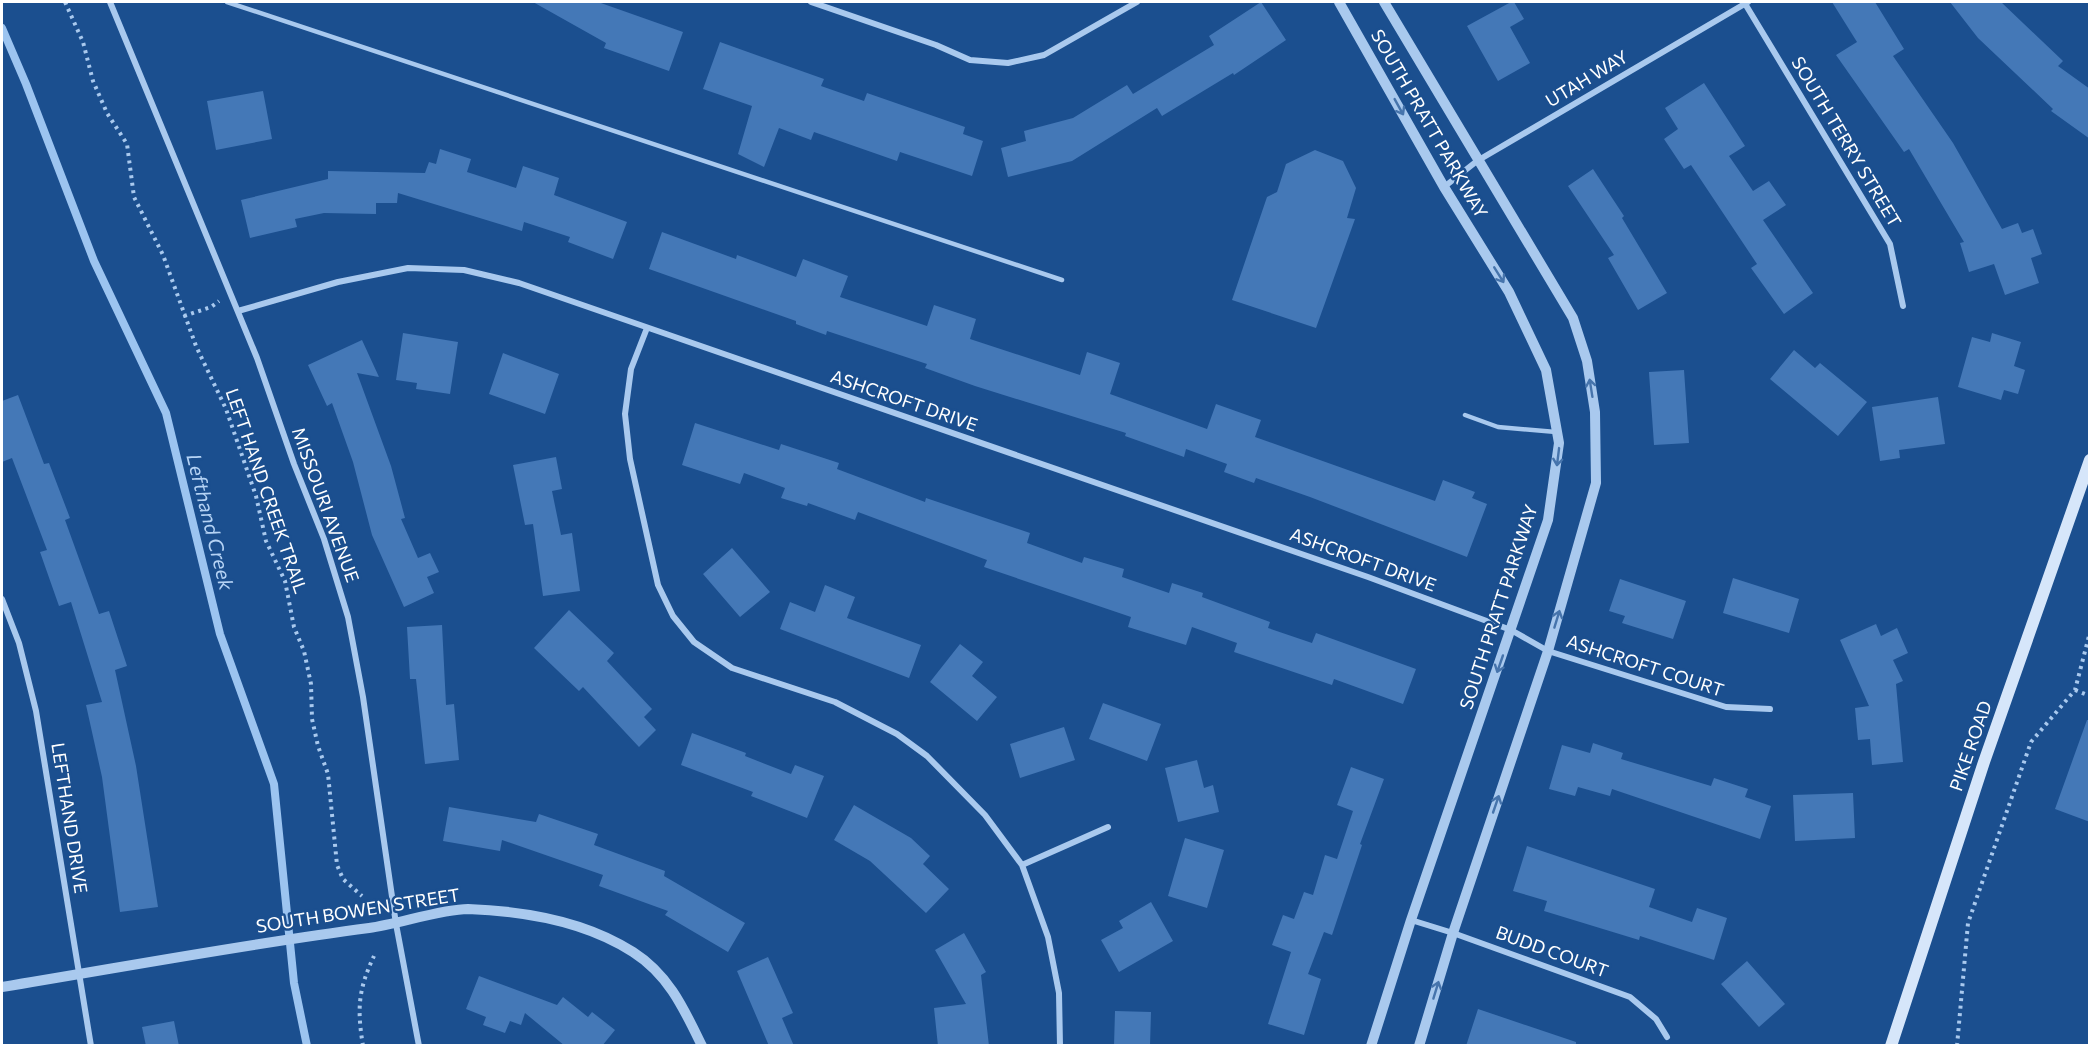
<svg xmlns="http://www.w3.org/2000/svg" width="2091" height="1047" viewBox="0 0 2091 1047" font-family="Commissioner,sans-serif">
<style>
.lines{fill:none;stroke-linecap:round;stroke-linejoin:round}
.stream{stroke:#9cc4f0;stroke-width:8}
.building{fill:#4478b7}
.path{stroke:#a9c9ee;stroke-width:4;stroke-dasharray:3 4.5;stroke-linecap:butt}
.service{stroke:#a9c9ee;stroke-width:4.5}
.minor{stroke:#a9c9ee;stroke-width:6}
.tertiary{stroke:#a9c9ee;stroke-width:10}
.secondary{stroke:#d6e6fa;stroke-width:12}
.oneway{stroke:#4674ac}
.labels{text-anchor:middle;stroke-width:5;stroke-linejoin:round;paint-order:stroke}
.street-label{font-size:18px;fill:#fff;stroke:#1b4f8f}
.water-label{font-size:20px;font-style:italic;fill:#b5d3f5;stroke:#1b4f8f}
</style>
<rect width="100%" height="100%" fill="#1b4f8f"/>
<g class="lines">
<path class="stream" d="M2,28L26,84L94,261L166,413L220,634L274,784L294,983L307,1046"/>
</g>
<path class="building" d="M533,2H598L683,32L669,71L604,48L606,43Z
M1261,2L1286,40L1234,75L1233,73L1162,116L1157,108L1072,161L1008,177L1001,148L1026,141L1024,131L1073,118L1127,85L1133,94L1214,45L1209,36Z
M1511,2H1514L1524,19L1510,27L1530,63L1498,81L1467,26Z
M1832,2H1875L1904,49L1893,56L1953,143L2002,229L2018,223L2022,233L2033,229L2042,254L2031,258L2039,283L2005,295L1994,264L1969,272L1960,243L1964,242L1909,149L1904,152L1836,55L1857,42Z
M1950,2H2001L2063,61L2058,66L2090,89V139L2051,111L2053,109L1978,38Z
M720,42L824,79L821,86L864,101L867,93L965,127L963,134L983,141L972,176L900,152L897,161L814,132L811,140L779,128L764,167L738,154L752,106L703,89Z
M1704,83L1745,146L1729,156L1753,191L1769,181L1786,205L1763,220L1813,293L1784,314L1751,268L1757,264L1691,165L1684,169L1664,139L1678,129L1665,108Z
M263,91L272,139L216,150L207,101Z
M440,149L471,159L467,172L516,188L523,166L559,178L554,195L627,222L613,259L568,242L570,237L524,222L522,231L398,193L397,203H376V214L324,213L295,219L297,227L250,238L241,200L328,179V171L425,173L429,162L436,164Z
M1315,150L1343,161L1356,188L1347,218L1355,219L1316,328L1232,300L1267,197L1277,192L1286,164Z
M1593,169L1624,216L1622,218L1667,293L1638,310L1608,258L1614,255L1568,186Z
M662,232L736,259L737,255L796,277L803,259L848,276L840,297L927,326L934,305L976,319L970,339L1080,375L1087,352L1120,363L1110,394L1207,429L1216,404L1261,420L1255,437L1435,501L1443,480L1475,492L1472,498L1487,504L1467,557L1310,497L1256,478L1254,483L1224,472L1227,464L1186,449L1184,457L1125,436L1126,433L975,386L925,368L927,364L827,331L826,335L796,324V321L649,269Z
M403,333L458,342L450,394L416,389L417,383L396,380Z
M1992,333L2021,342L2014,366L2025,370L2018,394L2004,390L2001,400L1958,387L1972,337L1990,342Z
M362,340L379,377L357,373L391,466L405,518L401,519L418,558L430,553L439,572L427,577L434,593L404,607L372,535L353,462L332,403L327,406L308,365Z
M1794,350L1815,368L1820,363L1867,402L1838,436L1770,379Z
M503,353L559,374L545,414L489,394Z
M1684,370L1689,443L1654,445L1649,372Z
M18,395L44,464L49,463L70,518L65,520L99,614L109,611L127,666L115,670L136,766L158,907L120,912L102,777L86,705L102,702L71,602L59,606L40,552L47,550L12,458L2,462V401Z
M1938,397L1945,444L1899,450L1900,458L1880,461L1872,407Z
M695,423L779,450L781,444L839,463L837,469L925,502L926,498L1030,533L1027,543L1082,563L1084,557L1124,569L1122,577L1169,593L1172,583L1203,593L1202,597L1270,622L1268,628L1312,643L1316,633L1416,669L1403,704L1334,679L1332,685L1234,652L1237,643L1192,627L1186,645L1128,627L1131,617L984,567L987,560L858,512L855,520L808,503L807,506L781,498L785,488L744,473L740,484L682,465Z
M556,457L562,489L552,491L561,535L572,533L580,591L543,596L533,524L525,525L513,465Z
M732,548L770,592L740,617L703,574Z
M1733,578L1799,599L1789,633L1723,613Z
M1620,579L1686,601L1673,639L1622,623L1625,616L1609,611Z
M825,585L855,597L847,618L921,645L909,678L780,629L790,602L815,612Z
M569,610L614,653L607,661L652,709L644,717L656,730L639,747L583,687L579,691L534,648Z
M1876,624L1881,636L1897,628L1908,653L1893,660L1903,681L1896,684L1903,762L1872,765L1870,739L1858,740L1855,708L1869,706L1840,640Z
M442,625L446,705L454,704L459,760L425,764L416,679H410L407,627Z
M960,644L983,662L972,676L997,697L977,721L930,682Z
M1103,703L1161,724L1147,761L1089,739Z
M2087,720H2090V822L2055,809Z
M1064,727L1075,760L1020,778L1010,744Z
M692,733L746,753L745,756L791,774L795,765L824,776L807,818L751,796L753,792L681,765Z
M1593,743L1623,753L1621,759L1711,786L1714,778L1748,789L1745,797L1771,806L1760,839L1612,789L1610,796L1578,787L1575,796L1549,789L1562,745L1590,753Z
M1197,760L1204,788L1213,785L1219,812L1178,822L1165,768Z
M1351,767L1384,779L1360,844L1362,845L1332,935L1324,932L1308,974L1321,979L1304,1035L1268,1024L1291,952L1272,945L1283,915L1294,919L1304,892L1313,895L1325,855L1337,859L1353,811L1337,805Z
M1853,793L1855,838L1795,841L1793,795Z
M854,805L911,838L930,856L923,864L949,889L926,913L870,861L834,840Z
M449,807L536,822L539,814L598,834L594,845L665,871L664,876L745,923L728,952L665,915L668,911L599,886L603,875L502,840L500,851L443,841Z
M1185,838L1224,850L1207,908L1168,896Z
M1527,846L1655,889L1649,907L1692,922L1697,908L1727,918L1714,960L1640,936L1639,940L1544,911L1547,901L1513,891Z
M1151,902L1173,941L1119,972L1101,940L1123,928L1119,921Z
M964,933L986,972L981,975L989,1046H938L934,1008L966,1004L935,950Z
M768,957L793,1013L782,1018L794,1046H769L737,971Z
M1747,961L1785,1004L1759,1027L1721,984Z
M479,976L557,1005L563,997L588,1017L592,1012L615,1030L602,1046H565L525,1013L521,1025L510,1021L505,1033L483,1025L486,1017L466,1009Z
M1478,1009L1576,1042V1046H1466Z
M1115,1011L1151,1012L1150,1046H1114Z
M174,1021L179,1046H146L142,1027Z"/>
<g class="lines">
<path class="path" d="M65,2L83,42L93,81L107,113L127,144L134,197L163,255L196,346L226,409L256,496L266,541L285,581L294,627L304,651L311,684L312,719L318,746L328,774L337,865L343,879L362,896
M184,316L211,307L219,301
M2075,690L2090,696
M363,1046C357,1009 358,990 374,956
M1957,1046L1968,923L2031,742L2075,690L2090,632"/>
<path class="service" d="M227,2L1062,280
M1465,415L1498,427L1556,432"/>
<path class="minor" d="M110,2L257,358L294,464L324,539L348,617L363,697L396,924L419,1046
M811,2L936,45L970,60L1008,63L1044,55L1137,2
M1744,2L1890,244L1903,306
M1444,187L1477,161L1748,2
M238,311L338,282L408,268L464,270L519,283L1368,577L1511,630L1548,651L1726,707L1770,709
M647,328L631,369L625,414L630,459L658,585L673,616L694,642L732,668L835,702L897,734L927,756L985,815L1022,865L1048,937L1059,993L1060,1046
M2,599L19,643L36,711L91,1046
M1022,865L1108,827
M1411,920L1453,933L1630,997L1656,1019L1667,1037"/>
<path class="tertiary" d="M1339,2L1444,187L1509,292L1546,370L1559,443L1548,520L1411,920L1371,1046
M1384,2L1573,318L1587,361L1595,412L1596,483L1548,651L1453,933L1419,1046
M2,987C124,967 246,944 369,928C398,924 442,909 468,909C524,911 585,921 633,952C669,975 684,1009 702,1046"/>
<path class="secondary" d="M1891,1046L1984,762L2090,460"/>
</g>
<defs><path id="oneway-shaft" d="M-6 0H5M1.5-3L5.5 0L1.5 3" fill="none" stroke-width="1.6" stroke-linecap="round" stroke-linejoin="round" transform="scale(1.5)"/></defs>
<g class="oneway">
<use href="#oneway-shaft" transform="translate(1399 107) rotate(61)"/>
<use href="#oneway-shaft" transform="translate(1499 275) rotate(58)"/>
<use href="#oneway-shaft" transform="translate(1591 388) rotate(-99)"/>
<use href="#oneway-shaft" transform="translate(1558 457) rotate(97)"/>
<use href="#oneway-shaft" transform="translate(1557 619) rotate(-73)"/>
<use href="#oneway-shaft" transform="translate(1500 664) rotate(109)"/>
<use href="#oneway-shaft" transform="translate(1496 804) rotate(-71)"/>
<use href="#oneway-shaft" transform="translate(1436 990) rotate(-73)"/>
</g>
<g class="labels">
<g class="street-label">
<text transform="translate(1587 79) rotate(-31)" y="6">UTAH WAY</text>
<text transform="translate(1429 124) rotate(60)" y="6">SOUTH PRATT PARKWAY</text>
<text transform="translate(1846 142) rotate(59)" y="6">SOUTH TERRY STREET</text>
<text transform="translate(904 401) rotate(19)" y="6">ASHCROFT DRIVE</text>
<text transform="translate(266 491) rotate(71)" y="6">LEFT HAND CREEK TRAIL</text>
<text transform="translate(325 505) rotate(70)" y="6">MISSOURI AVENUE</text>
<text transform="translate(1363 560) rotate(20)" y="6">ASHCROFT DRIVE</text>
<text transform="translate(1499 607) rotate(-72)" y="6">SOUTH PRATT PARKWAY</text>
<text transform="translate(1645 666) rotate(18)" y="6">ASHCROFT COURT</text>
<text transform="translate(1971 746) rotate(-71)" y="6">PIKE ROAD</text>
<text transform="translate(69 818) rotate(81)" y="6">LEFTHAND DRIVE</text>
<text transform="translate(358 911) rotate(-9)" y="6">SOUTH BOWEN STREET</text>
<text transform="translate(1552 952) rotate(20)" y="6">BUDD COURT</text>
</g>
<g class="water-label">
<text transform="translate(210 522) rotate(76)" y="7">Lefthand Creek</text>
</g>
</g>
<rect width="2091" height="1047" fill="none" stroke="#ffffff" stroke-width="6"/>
</svg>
